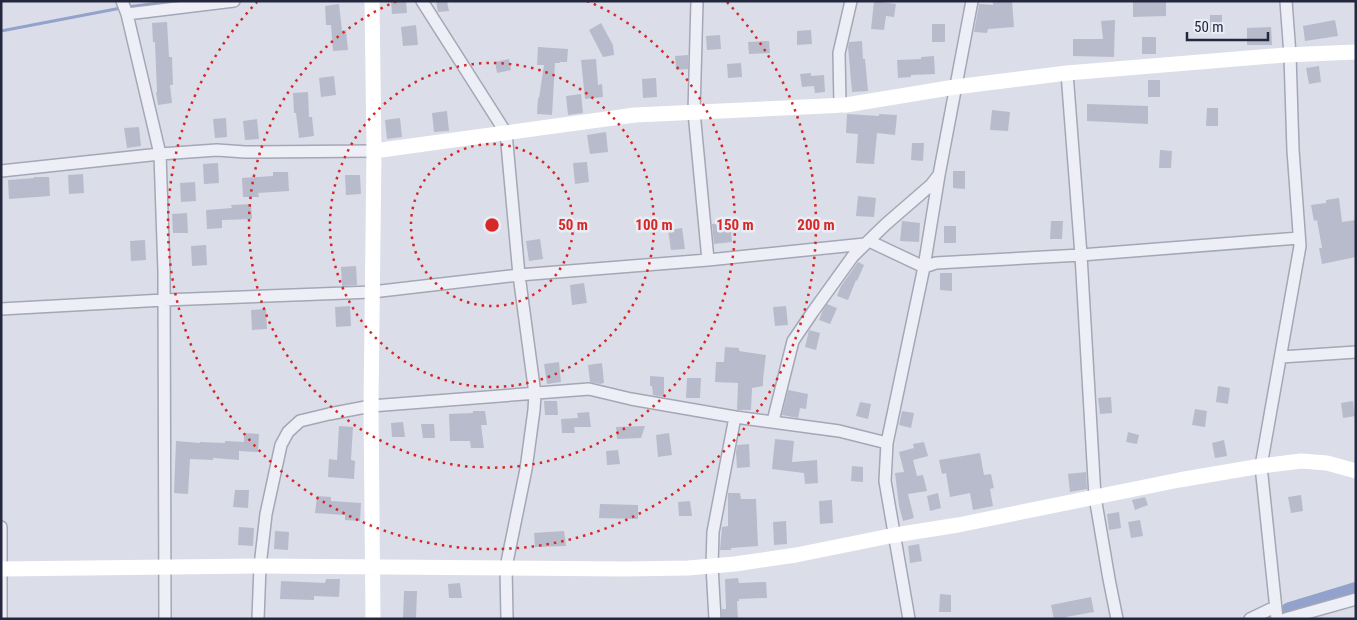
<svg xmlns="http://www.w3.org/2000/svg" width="1357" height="620" viewBox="0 0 1357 620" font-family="'Roboto Condensed',sans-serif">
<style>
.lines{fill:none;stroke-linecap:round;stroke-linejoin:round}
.stream{stroke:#92a2cc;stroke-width:3}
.river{stroke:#92a2cc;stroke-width:20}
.building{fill:#b8bbcb}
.street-casing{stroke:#a4a7b5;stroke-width:14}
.street{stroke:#eeeff6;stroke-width:11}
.secondary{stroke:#fff;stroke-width:15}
.ring{fill:none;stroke:#d62828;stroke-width:2.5;stroke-dasharray:2.5 5}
.centre{fill:#d62828;stroke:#ebedf5;stroke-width:2.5}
.ring-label{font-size:15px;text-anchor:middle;font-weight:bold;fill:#d62828;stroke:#ebedf5;stroke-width:5;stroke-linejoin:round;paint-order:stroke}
</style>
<rect width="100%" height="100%" fill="#dbdee8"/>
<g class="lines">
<path class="stream" d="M127,7L176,1
M1,31L121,8"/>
<path class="river" d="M1290,612L1356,592"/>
</g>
<path class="building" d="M391,1H406L407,13L392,14Z
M436,1H447L449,11L438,12Z
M874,1L896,4L894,17L886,16L884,30L871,29Z
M1008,1H1012L1014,27L988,29L987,33L974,32L979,4L993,5V2Z
M1133,1H1166V16L1133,17Z
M339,4L342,31L346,30L348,50L333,51L331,25H326L325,6Z
M1210,15H1222V32H1210Z
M1115,20L1114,57L1073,56V39H1103L1101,21Z
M1335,20L1338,36L1305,41L1303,26Z
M167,22L169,57H172L173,85H170L172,103L158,105L156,92H157L155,42H153L152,23Z
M601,23L613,45L614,55L603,57L589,30Z
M932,24H945V42H932Z
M416,25L418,45L403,46L401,27Z
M1271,27L1272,45H1247V28Z
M811,30L812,44L797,45V31Z
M720,35L721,49L707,50L706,36Z
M1142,37H1156V54H1142Z
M769,41L770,53L749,54L748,42Z
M862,41L863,59H865L868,91L852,92L848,47L849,42Z
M538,47L568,49L567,62H560V63H555L552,115L537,114L538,98H539L544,65H537Z
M688,55V69L676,70L675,56Z
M934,56L935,74L911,75V77L898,78L897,60L921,59V57Z
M509,59L511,70L497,73L495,62Z
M596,59L598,85L602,84L603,97L585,99L581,60Z
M741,63L742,77L728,78L727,64Z
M1319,66L1321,82L1309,84L1306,68Z
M811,73V76L824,75L825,92L815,93L814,86L802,87L800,74Z
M334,76L336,95L321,97L319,78Z
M656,78L657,97L643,98L642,79Z
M1148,80H1160V97H1148Z
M308,92L309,117H312L314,136L299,138L296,113H294L293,93Z
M581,94L583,113L568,115L566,96Z
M1087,104L1148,106V124L1087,121Z
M1207,108H1218V126H1206Z
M992,110L1010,112L1008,131L990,130Z
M447,111L449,131L434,132L432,113Z
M847,114L879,116V114L897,115L895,135L877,133L874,164L856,163L858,134L846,133Z
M226,118L227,137L215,138L213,119Z
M400,118L402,137L387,139L385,120Z
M257,119L259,139L245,140L243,121Z
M139,127L141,146L127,148L124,128Z
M606,132L608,152L590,154L587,135Z
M912,143H924L923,161L911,160Z
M1160,150L1172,151L1171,168H1159Z
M587,162L589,182L575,184L573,163Z
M218,163L219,183L204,184L203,164Z
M953,171H965V189L953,188Z
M273,172H288L289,191L258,193L259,197H243L242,178L273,176Z
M83,174L84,193L69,194L68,175Z
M345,175H360L361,194L346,195Z
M34,177H49L50,196L9,199L8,180L34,178Z
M195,182L196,201L181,202L180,183Z
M858,196L876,198L874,217L856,216Z
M1339,198L1342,222L1356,220V257L1322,264L1319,248H1322L1317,220L1314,221L1311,205L1326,203V200Z
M251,204L252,219L222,220V228L207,229L206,210L232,208L231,205Z
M187,213L188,233H173L172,214Z
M902,221L920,223L919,242L900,241Z
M1051,221H1063L1062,239H1050Z
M730,222L732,242L714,244L712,224Z
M944,226H956V243H944Z
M682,228L685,249L671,250L668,230Z
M540,239L543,259L529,261L526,241Z
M145,240L146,260L131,261L130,241Z
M206,245L207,265L192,266L191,246Z
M858,262L864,265L857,281L856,280L848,300L837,296L841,286Z
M356,266L357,285L342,286L341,267Z
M940,273H952V291L940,290Z
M584,283L587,303L572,305L570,285Z
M827,304L837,308L830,324L819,320L823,310Z
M350,306L351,326L336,327L335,307Z
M786,306L788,325L775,326L773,307Z
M266,309L267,329L252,330L251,310Z
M809,330L820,333L816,350L805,347Z
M725,347L739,348V351L766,355L763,379V386L752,388L751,410H737L738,383L715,382L716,362H724Z
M559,362L561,382L547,384L544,364Z
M602,363L604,383L600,384L590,382L588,365Z
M650,376L664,377V397L653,395L652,386H650Z
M687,378H701L700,398H686Z
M1218,386L1230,388L1228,404L1216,402Z
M788,390L808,394L806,409L800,408L798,418L782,415Z
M1111,397L1112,413L1100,414L1098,398Z
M544,401H557L558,415H545Z
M1353,401L1355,416L1343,418L1341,403Z
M860,402L871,404L868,419L856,416Z
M1195,409L1207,411L1205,427L1192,425Z
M473,411H485L487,425H481L484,448H471L470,441H450L449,414L473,413Z
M902,411L914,413L911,428L899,425Z
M589,412L591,427H574L575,433H562L561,419L578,418L577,413Z
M403,422L405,437H392L391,423Z
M421,424H434L435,438H423Z
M339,426L353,427L351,460L355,461L354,479L328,477L329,459L337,460Z
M645,426L641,438L617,439L616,427Z
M1128,432L1139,435L1137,444L1126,442Z
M244,433L259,434L258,452L239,451V460L213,458V460L190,459L188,494L174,493L176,441L200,443V442L225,443V441L244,442Z
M669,433L672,455L658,457L656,435Z
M775,439L794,441L792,462L817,460L818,483L805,484L804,473L772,469Z
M1224,440L1227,456L1215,458L1212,443Z
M924,442L928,456L913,460L917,476L923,475L927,491L908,494L914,518L903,521L899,506L895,473L904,472L899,452L914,448L913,444Z
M749,444L750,467L737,468L736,452L737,445Z
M618,450L620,464L607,465L606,451Z
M980,453L984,475L991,474L994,488L990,489L993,506L973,510L970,493L950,497L946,473L942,474L939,460Z
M852,466L863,467V482L851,481Z
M1086,472L1087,489L1070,492L1068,474Z
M235,490H249L248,508L233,507Z
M728,493H740L741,499H756L758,546L731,548V550H720L722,527L728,526Z
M938,493L941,508L930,511L927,496Z
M1301,495L1303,511L1291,513L1288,497Z
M317,496L331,497V501L361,503L360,521L345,520V515L315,513Z
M1145,497L1148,505L1135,510L1132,500Z
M832,500L833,523L820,524L819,501Z
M690,501L692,516H679L678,502Z
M600,504L638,505V519L599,518Z
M1119,512L1121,528L1109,530L1107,514Z
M1140,520L1143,536L1131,538L1128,522Z
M786,521L787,544L774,545L773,522Z
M239,527L254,528L253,546L238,545Z
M275,531L289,532L288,550L274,549Z
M564,531L566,546L535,547L534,533Z
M919,544L922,561L910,563L908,546Z
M738,578L739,583L766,582L767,598L739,599V601H737L738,619H722V609H726L725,579Z
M326,579H340L339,597L314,596V600L280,599L281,581L325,583Z
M460,583L462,598H449L448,584Z
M404,591H417L416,619H403Z
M940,594L951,595V612H939Z
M1091,597L1094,612L1066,617V619H1054L1051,605Z"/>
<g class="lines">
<defs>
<path id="street" d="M122,1L127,14L160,154L164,271L165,619
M422,1L506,133L519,275L535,394L534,410L526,469L506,567L507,619
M697,1L694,112L708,260
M127,14L234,1
M1067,73L1081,255L1095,497L1109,579L1117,619
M840,106L839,53L851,1
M1,171L160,154L217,150L245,152L374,151
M869,241L924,267L936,263L1081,255L1299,238
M1,309L164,300L372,292L519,275L708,260L865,244
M1281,357L1356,352
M773,421L793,341L812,313L853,256L886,224L931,185L938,176
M1,527V619
M258,619L260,566L266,514L281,445L288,432L300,421L329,414L371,406L589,389L631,399L735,417L839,431L887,443
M715,619L712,566L713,532L735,417
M909,619L885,481L887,443L924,267L939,175L972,1
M1250,619L1275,607
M1277,619L1261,466L1300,246L1293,150L1290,55L1286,1
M1285,619L1356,599"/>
</defs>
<use href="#street" class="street-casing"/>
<use href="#street" class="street"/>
<path class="secondary" d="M372,1L374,151L371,406L373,619
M374,151L635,115L846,105L955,87L1067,73L1285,55L1356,52
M1,569L260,566L625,569L688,568L735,564L796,555L895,535L958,525L1179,480L1261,466L1301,461L1327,463L1356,471"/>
</g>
<g class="ring">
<circle cx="492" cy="225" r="81"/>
<circle cx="492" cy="225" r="162"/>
<path d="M587 1A243 243 0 1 1 397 1"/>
<path d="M727 2A324 324 0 1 1 257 2"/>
</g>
<circle cx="492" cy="225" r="8" class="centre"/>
<g class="ring-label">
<text x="573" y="230">50 m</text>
<text x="654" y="230">100 m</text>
<text x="735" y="230">150 m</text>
<text x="816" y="230">200 m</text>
</g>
<rect width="1357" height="620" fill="none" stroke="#24283f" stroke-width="5"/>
<path d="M1187 32v8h81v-8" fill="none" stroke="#24283f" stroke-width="2.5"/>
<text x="1194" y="32" font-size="15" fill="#24283f" stroke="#ebedf5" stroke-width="4" paint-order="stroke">50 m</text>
</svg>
